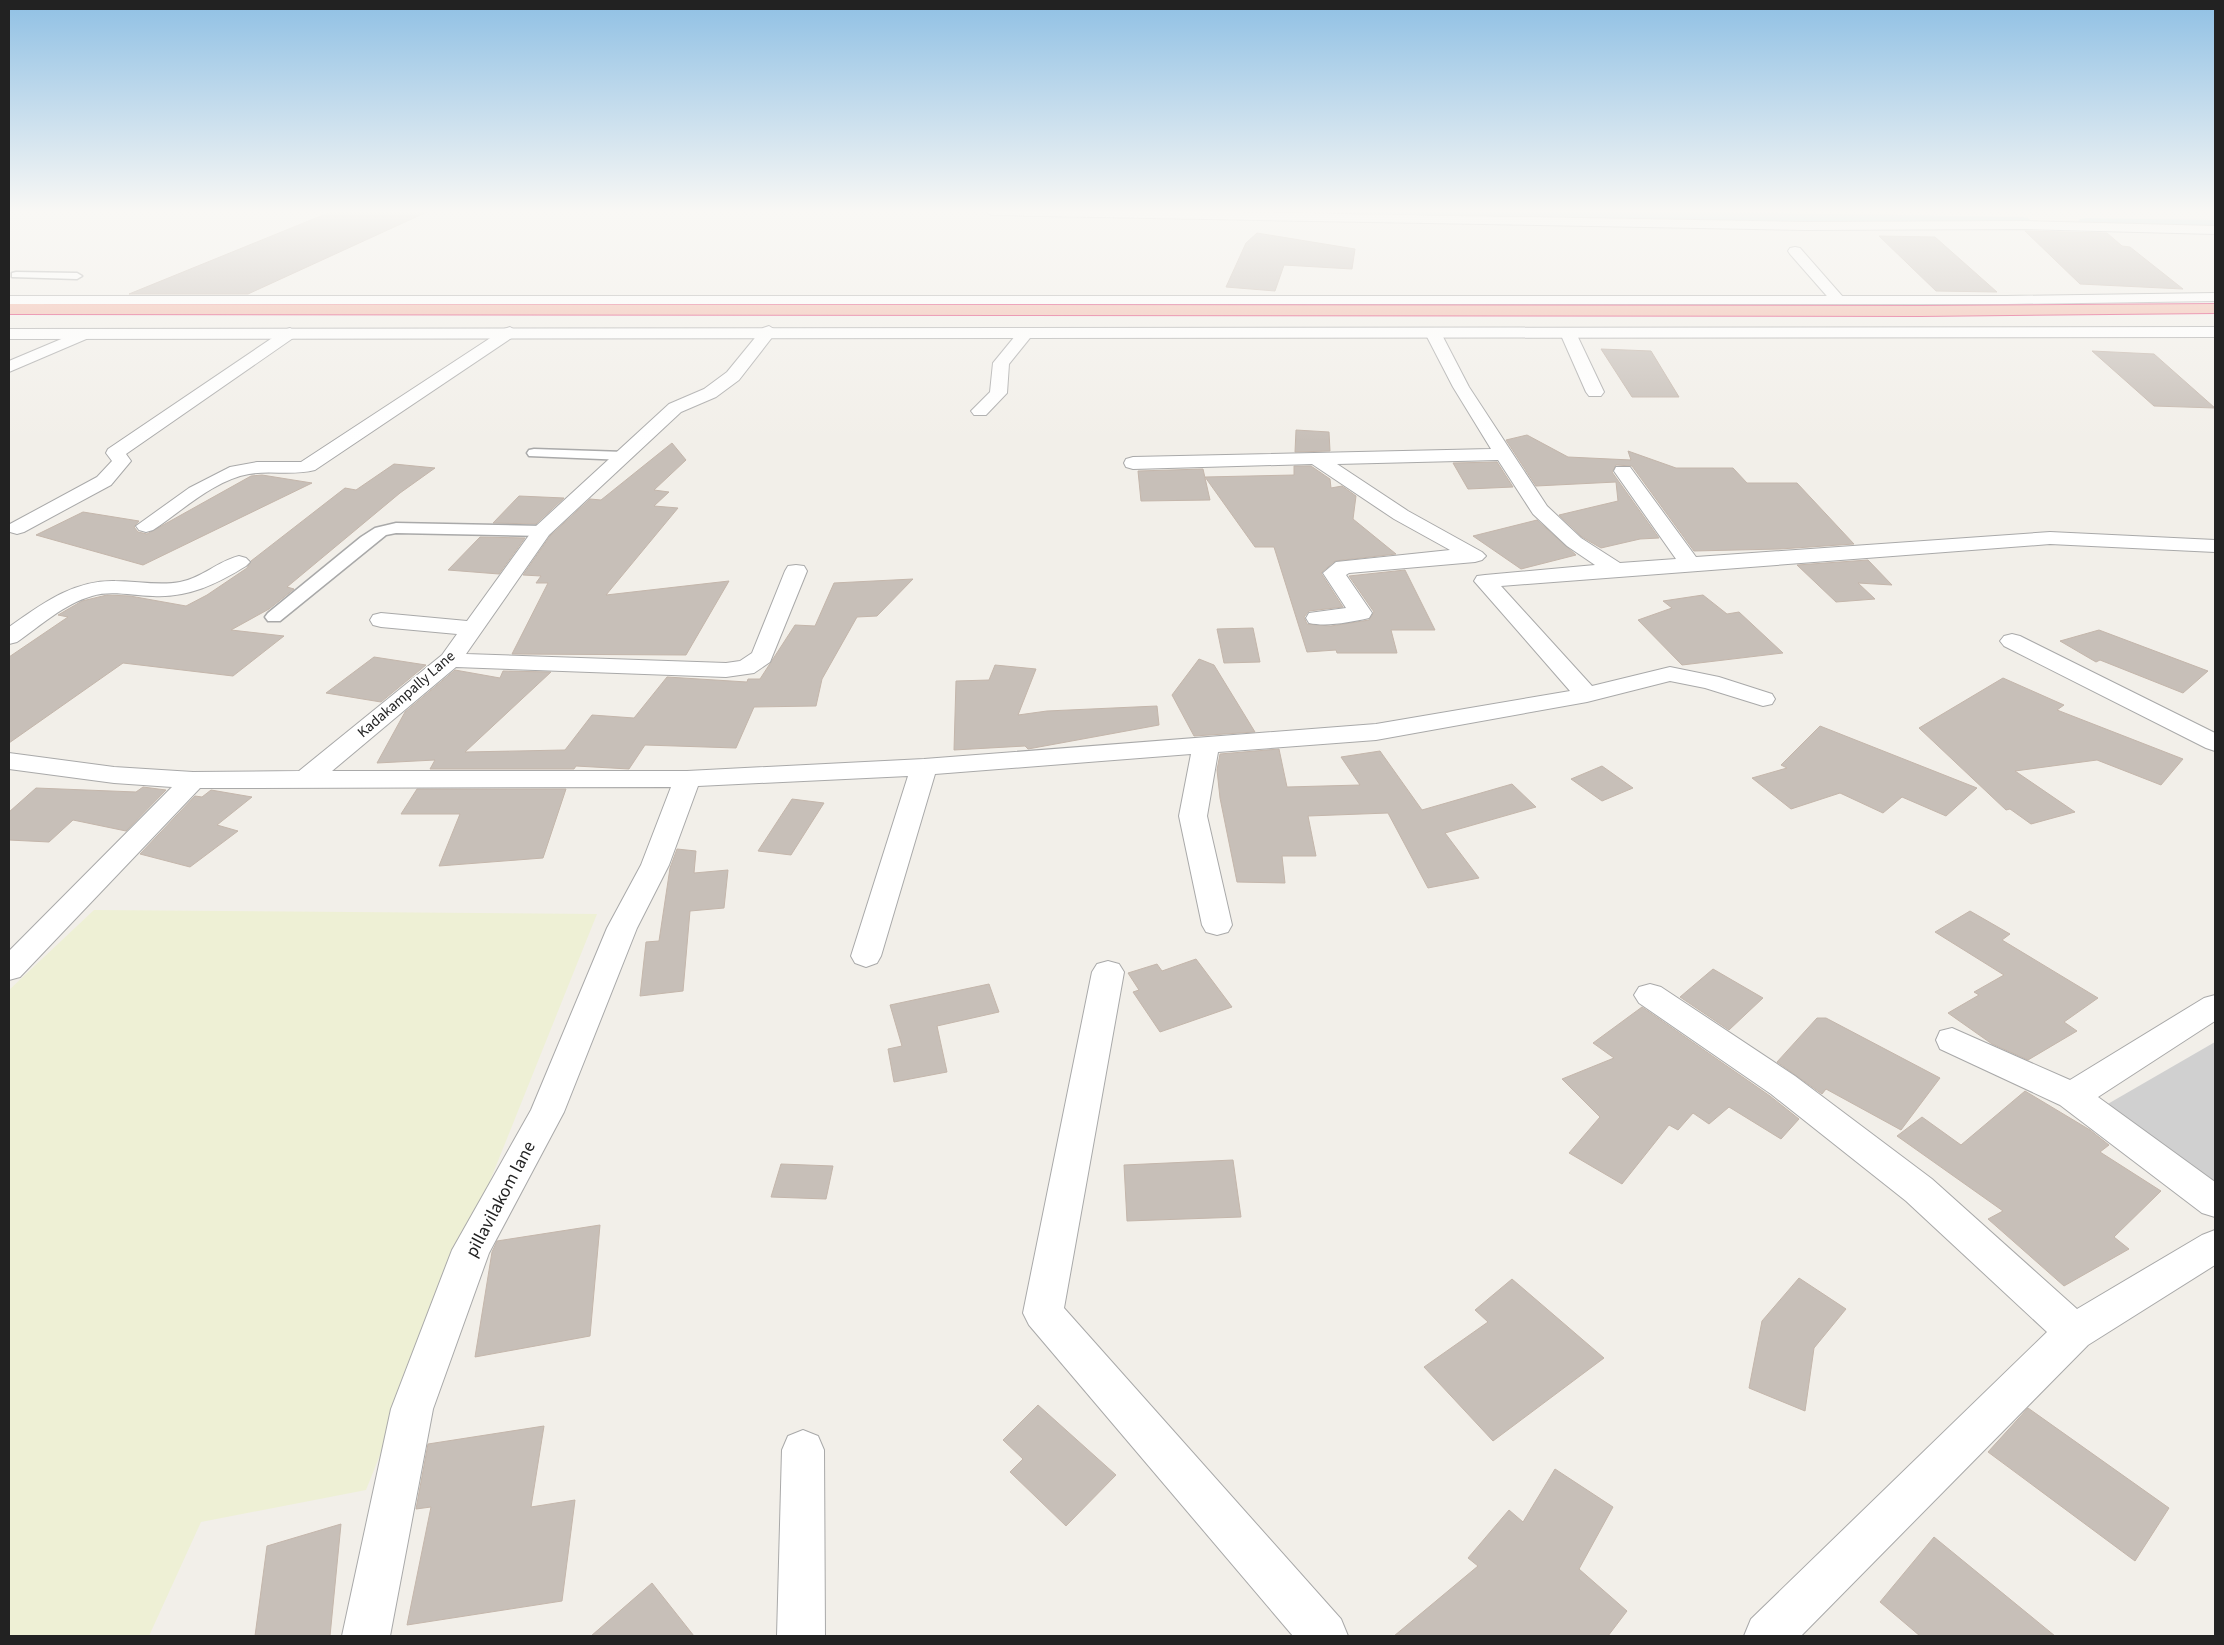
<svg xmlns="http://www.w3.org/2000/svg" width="2224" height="1645" viewBox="0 0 2224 1645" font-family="'Source Sans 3',sans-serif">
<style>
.religious{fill:#d0d0d0}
.farmland{fill:#eef0d5}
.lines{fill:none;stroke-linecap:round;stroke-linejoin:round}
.canal{fill:#aad3df;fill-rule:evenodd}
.building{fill:#c7bfb8;stroke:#c4b6ab}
.service-casing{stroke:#a9a9a9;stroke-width:3}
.minor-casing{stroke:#a9a9a9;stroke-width:2}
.tertiary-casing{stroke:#a9a9a9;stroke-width:2}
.trunk-casing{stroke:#dc2a67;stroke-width:2}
.service{fill:#fff;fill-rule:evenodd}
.minor{fill:#fff;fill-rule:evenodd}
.tertiary{fill:#fff;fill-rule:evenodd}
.trunk{fill:#f2b4a3;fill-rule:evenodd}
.labels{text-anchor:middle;stroke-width:4;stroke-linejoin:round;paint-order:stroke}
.street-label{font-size:15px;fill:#222;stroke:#fff}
.near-street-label{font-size:18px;fill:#222;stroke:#fff}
</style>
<rect width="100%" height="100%" fill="#f2efe9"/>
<path class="religious" d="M2215,1042V1183L2106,1105Z"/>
<path class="farmland" d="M94,910L597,914L366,1490L201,1522L149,1636H9V990Z"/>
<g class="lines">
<path class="canal" d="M1339,211H1652L2022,217L2028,218L2031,222L2028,226L2022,227L1348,216L1342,215Z
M2086,218L2215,220V230L2080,227L2077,223L2080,219Z"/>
</g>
<path class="building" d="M333,211H429L248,294H129Z
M2025,231L2107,233L2122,246L2130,247L2183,289L2080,284Z
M1257,233L1355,249L1352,269L1284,265L1275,291L1226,287L1246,243Z
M1879,236L1935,237L1997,292L1936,291Z
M1601,349L1651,351L1679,397H1632Z
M2092,351L2154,354L2215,408L2154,406Z
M1296,430L1329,432L1330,451L1295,452Z
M1527,435L1568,457L1631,460L1628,451L1676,468H1733L1747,483H1797L1854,544L1780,549L1694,551L1632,466L1616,465L1612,472L1659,538L1640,539L1601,548L1582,537L1559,515L1618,501L1616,482L1536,486L1506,440Z
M672,443L686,460L654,490L669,492L654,506L678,508L606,595L729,581L686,655L512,654L548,583H536L541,576L523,575L550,536L590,499L601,500Z
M1497,462L1513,487L1468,489L1453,463Z
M394,464L435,468L400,493L287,587L294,589L269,609L231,630L284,636L233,676L123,663L9,743V657L68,617L58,615L82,601L107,595L130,596L186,606L207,595L247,568L251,561L345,488L356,490Z
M1294,466H1311L1330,479L1331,488L1342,486L1356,496L1353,519L1396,554L1335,561L1321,573L1343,607L1309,611L1304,617L1307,624L1331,626L1369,620L1374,612L1349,576L1405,570L1435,630H1391L1397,653H1337L1336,650L1307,652L1274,547H1255L1205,477L1294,475Z
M1203,469L1210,500L1141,501L1138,471Z
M262,475L312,483L143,565L36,535L83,512L139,521L134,527L138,532L147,534L251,476Z
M519,496L564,498L536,524L493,523Z
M1537,520L1576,555L1521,569L1473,536Z
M480,537L525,538L499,574L448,570Z
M1868,560L1892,585L1858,583L1875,599L1836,602L1797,565Z
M913,579L877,616L857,617L822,679L816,706L754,707L736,748L645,745L629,769L576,766L574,769H430L435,760L377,763L405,712L455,670L500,678L503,671L551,672L465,752L565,750L592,715L634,718L667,677L747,682L748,679H760L795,625L815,626L834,583Z
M1703,595L1727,614L1739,612L1783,653L1682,665L1638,620L1672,608L1663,601Z
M1253,628L1260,662L1224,663L1217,629Z
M2099,630L2208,671L2183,693L2100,660L2096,662L2060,641Z
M374,657L426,665L381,702L326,693Z
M1199,659L1214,665L1255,732L1194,736L1172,695Z
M995,665L1036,669L1018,715L1047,711L1157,706L1159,725L1028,749L1025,746L954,750L956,681L989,680Z
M2003,678L2064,705L2057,710L2183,759L2161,785L2097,760L2015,771L2075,812L2031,824L2010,809L2006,810L1919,728Z
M1820,726L1977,788L1946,816L1902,797L1883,813L1840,793L1791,809L1752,778L1787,768L1781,765Z
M1279,749L1287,787L1360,785L1341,757L1380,751L1422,810L1512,784L1536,807L1445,833L1479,878L1428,888L1388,813L1308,816L1316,856H1282L1285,883L1237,882L1220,798L1217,770L1220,754Z
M1602,766L1633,788L1602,801L1571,779Z
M143,787L166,790L126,831L73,820L49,842L9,840V812L36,788L136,792Z
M417,789H566L543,858L439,866L460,814H401Z
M211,790L252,797L217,825L238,831L190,867L140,854L195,796L202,797Z
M792,799L824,803L791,855L758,851Z
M677,849L696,851L694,873L728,870L724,908L690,911L683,991L640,996L646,942L659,941L670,868Z
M1970,911L2010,934L2002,940L2098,998L2064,1022L2077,1031L2028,1060L1992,1044L1948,1013L1979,995L1974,992L2004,975L1935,932Z
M1196,959L1232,1007L1160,1032L1133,992L1139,990L1128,973L1157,964L1162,971Z
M1713,969L1763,998L1729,1030L1680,997Z
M989,984L999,1012L937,1026L947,1072L894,1082L888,1049L902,1046L890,1005Z
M1642,1007L1770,1096L1799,1119L1781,1139L1729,1107L1709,1124L1693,1113L1678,1130L1669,1125L1622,1184L1569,1153L1600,1117L1562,1079L1614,1058L1593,1043Z
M1817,1018H1826L1940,1078L1901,1130L1826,1089L1822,1094L1777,1062Z
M2025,1091L2090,1130L2109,1145L2100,1152L2161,1191L2114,1237L2129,1249L2064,1286L1988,1219L2003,1211L1897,1136L1922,1117L1961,1145Z
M1233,1160L1241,1217L1127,1221L1124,1165Z
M781,1164L833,1166L826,1199L771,1197Z
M600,1225L590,1336L475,1357L492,1252L497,1241Z
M1799,1278L1846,1309L1814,1348L1805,1411L1749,1388L1762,1321Z
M1512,1279L1604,1358L1493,1441L1424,1367L1488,1322L1475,1310Z
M1038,1405L1116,1475L1066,1526L1010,1472L1023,1459L1003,1440Z
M2028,1408L2169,1508L2135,1561L1988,1452Z
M544,1426L531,1507L575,1500L562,1601L407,1625L431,1507L416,1509L428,1444Z
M1555,1469L1613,1507L1579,1569L1627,1611L1608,1636H1394L1478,1566L1468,1558L1509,1510L1523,1522Z
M341,1524L330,1636H255L267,1546Z
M1934,1537L2055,1636H1920L1880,1602Z
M652,1583L694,1636H591Z"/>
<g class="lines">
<defs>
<path id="service" d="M16,272L77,273L82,276L77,279L12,277V273Z
M534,449L625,452L632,456L625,460L529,456L527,453L529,450Z
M396,523L542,526L550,531L542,536L396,533L386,535L280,621H268L265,617L268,613L361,537L375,528Z"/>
<path id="minor" d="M985,211H1174L1805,222L2024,221L2215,226V234L2024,229L1805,230L991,215Z
M1795,247L1800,248L1843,297L1845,300L1843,303H1833L1790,254L1788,251L1790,248Z
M769,326L777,331L739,380L716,397L681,412L549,535L466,654L726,663L740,661L752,653L785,571L788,566L796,565L804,566L807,571L770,662L754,673L726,677L456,667L332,771H687L924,759L1376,724L1570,691L1474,581L1477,576L1485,575L1595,565L1567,546L1533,514L1498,460L1337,464L1408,511L1482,552L1486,556L1482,560L1475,562L1349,573L1346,575L1372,613L1369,618C1351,622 1327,627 1309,623L1306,618L1309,613L1346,608L1323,573L1336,562L1450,550L1394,519L1312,464L1133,469L1126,467L1124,463L1126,459L1133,457L1491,449L1453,387L1425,333L1433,328L1441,333L1469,387L1547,506L1581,538L1620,563L1676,559L1614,471L1616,467H1630L1696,557L2050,532L2215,540V552L2050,544L1501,586L1592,686L1670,667L1719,677L1772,694L1775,699L1772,704L1763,706L1705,688L1670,681L1587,702L1376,740L1218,752L1207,816L1232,925L1228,932L1217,935L1206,932L1202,925L1179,816L1191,754L935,774L881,956L877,963L866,967L855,963L851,956L908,776L698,786L669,865L637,928L564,1112L489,1253L433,1409L390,1636H342L391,1409L452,1250L531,1110L607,928L641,865L671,787L200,788L20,977L9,980V951L172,787L114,783L9,769V753L114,767L193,772L299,771L442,655L457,634L381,627L373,625L370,620L373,615L381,613L467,621L535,527L669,404L704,389L727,372L763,328Z
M510,327L518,332L516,335L315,470C291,476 272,470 249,474C214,480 182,511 153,530L146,532L139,530L136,526L189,488L230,467L257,462H301L504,329Z
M290,328L298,333L296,336L126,454L131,461L111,485L24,532L17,534L10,532V524L97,477L112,461L106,453L108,449L284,330Z
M1026,328L1034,333L1009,364L1007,393L986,415H974L971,411L990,392L993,363L1020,330Z
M1568,328L1576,333L1604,392L1601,396H1589L1586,392L1560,333Z
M85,329L91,331L93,334L91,337L9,372V361Z
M239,556L246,558L250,562L246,566C217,584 188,598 153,596C134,596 111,590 92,596C64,604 40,626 17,642L9,644V627C42,604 73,580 115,581C137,581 159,586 180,582C202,578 218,561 239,556Z
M2012,634L2020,636L2215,733V751L2206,748L2004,646L2000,641L2004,636Z
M1108,961L1119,964L1124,972L1064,1308L1341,1619L1348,1636H1293L1029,1325L1023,1313L1092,972L1097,964Z
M1650,984L1661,987L1795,1076L1932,1179L2077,1309L2202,1235L2215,1230V1265L2088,1345L1801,1636H1744L1751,1619L2047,1332L1906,1201L1771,1094L1639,1003L1634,995L1639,987Z
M2215,995V1021L2098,1097L2215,1182V1217L2202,1213L2060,1105L1940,1049L1936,1040L1940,1031L1952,1028L2070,1080L2204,998Z
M803,1430L818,1436L824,1450L825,1636H777L782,1450L788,1436Z"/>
<path id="tertiary" d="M2215,293V301L2006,304H9V296H2006Z
M2215,327V337L9,339V329Z"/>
<path id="trunk" d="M9,304L1920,306L2215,304V313L1920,316L9,314Z"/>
</defs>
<use href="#service" class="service-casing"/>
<use href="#minor" class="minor-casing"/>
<use href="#tertiary" class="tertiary-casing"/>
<use href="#trunk" class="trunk-casing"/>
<use href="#service" class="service"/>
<use href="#minor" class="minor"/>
<use href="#tertiary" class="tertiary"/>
<use href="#trunk" class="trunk"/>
</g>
<linearGradient id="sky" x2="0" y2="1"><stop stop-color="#8fc0e4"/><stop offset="0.48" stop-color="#f9f8f5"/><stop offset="1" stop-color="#f9f8f5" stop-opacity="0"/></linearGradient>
<rect width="2224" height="441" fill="url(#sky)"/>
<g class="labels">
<g class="street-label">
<text transform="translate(406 694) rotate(-41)" y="5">Kadakampally Lane</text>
</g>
<g class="near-street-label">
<text transform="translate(500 1199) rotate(-62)" y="6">pillavilakom lane</text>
</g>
</g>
<rect width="2224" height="1645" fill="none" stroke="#222222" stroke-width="20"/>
</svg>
